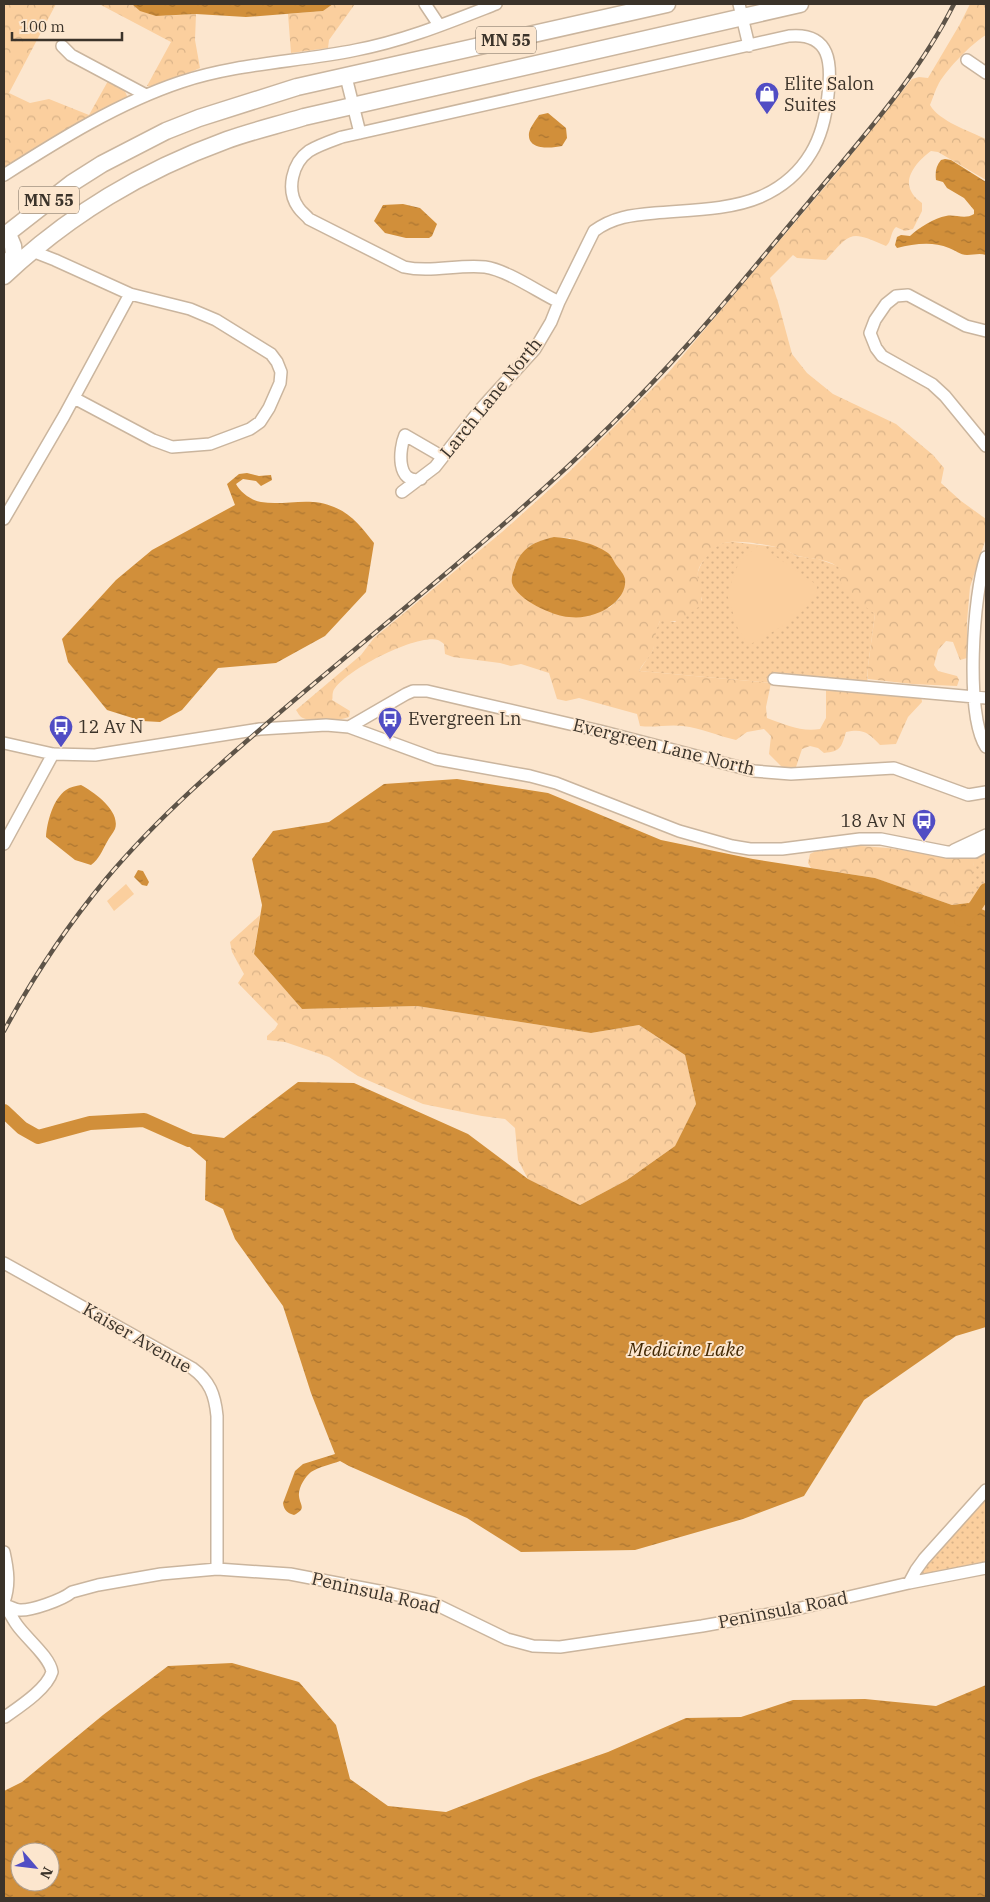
<svg xmlns="http://www.w3.org/2000/svg" width="990" height="1902" viewBox="0 0 990 1902" font-family="'IBM Plex Serif',serif">
<style>
.green{fill:url(#green-dots)}
.forest{fill:url(#forest-crowns);fill-rule:evenodd}
.pitch{fill:#fbcf9e}
.water{fill:url(#water-ripples);fill-rule:evenodd}
.lines{fill:none;stroke-linecap:round;stroke-linejoin:round}
.river{stroke:#d18f3a;stroke-width:14}
.minor-casing{stroke:#cab59e;stroke-width:14}
.highway-casing{stroke:#cab59e;stroke-width:19}
.minor{stroke:#fff;stroke-width:11}
.highway{stroke:#fff;stroke-width:16}
.rail-casing{stroke:#5e5448;stroke-width:4.5}
.rail{stroke:#fce6ce;stroke-width:2.5;stroke-dasharray:8;stroke-linecap:butt}
.labels{text-anchor:middle;stroke-width:4;stroke-linejoin:round;paint-order:stroke}
.shield{fill:#fce6ce;stroke:#75695b;stroke-width:1}
.shield-label{font-size:16px;font-weight:bold;fill:#3b332a}
.poi-label{font-size:18px;fill:#3b332a;stroke:#fce6ce;text-anchor:start}
.street-label{font-size:18px;fill:#3b332a;stroke:#fce6ce}
.water-label{font-size:19px;font-style:italic;fill:#412702;stroke:#fce6ce}
</style>
<defs>
<pattern id="green-dots" width="8" height="8" patternUnits="userSpaceOnUse" patternTransform="scale(1.25)"><rect width="8" height="8" fill="#fbcf9e"/><path d="M2 2h.1M6 6h.1" fill="none" stroke="#d8b288" stroke-width="1.8" stroke-linecap="round"/></pattern>
<pattern id="forest-crowns" width="20" height="18" patternUnits="userSpaceOnUse" patternTransform="scale(1.25)"><rect width="20" height="18" fill="#fbcf9e"/><path d="M2 6a3 3 0 1 1 6 0M12 15a3 3 0 1 1 6 0" fill="none" stroke="#d8b288"/></pattern>
<pattern id="water-ripples" width="26" height="14" patternUnits="userSpaceOnUse" patternTransform="scale(1.25)"><rect width="26" height="14" fill="#d18f3a"/><path d="M2 4q2-2 4 0t4 0M15 11q2-2 4 0t4 0" fill="none" stroke="#ab7531"/></pattern>
</defs>
<rect width="100%" height="100%" fill="#fce6ce"/>
<path class="green" d="M734,542L784,548L796,556L818,559L838,566L875,614L868,666L867,691L832,688L826,690L771,683L639,671L653,650L655,631L660,621L664,620L675,622L702,600C700,592 696,584 697,577C698,565 711,547 723,543C726,542 731,542 734,542Z
M986,846V911L968,903L975,852Z
M986,1490V1568L909,1583Z"/>
<path class="forest" d="M4,4H56L9,93L30,103L49,99L89,115L108,81L124,89L127,96L125,101L28,152L4,168Z
M99,4H132C152,20 172,15 196,14L195,40L200,68C187,73 159,88 147,86L171,42Z
M333,4H355L329,40L328,48L291,53L288,14L323,11Z
M970,4H986V35C971,44 948,68 939,83C935,90 933,98 930,105C939,121 969,131 986,139V180L938,152L931,151C920,159 903,176 911,191C913,196 918,200 922,203V211L913,229L905,231L896,227C890,232 892,241 886,246C850,230 851,232 826,260L797,258L793,255L770,278L778,302L792,354L807,373L833,394L896,424L933,455L944,468L941,483L961,501L986,519V538L970,587L967,621V658L960,660L953,642L946,641L938,650L934,665L938,671L957,676L959,680L957,686L912,684L868,679V666L875,614L847,593L839,579L841,570C832,559 812,559 798,556C792,555 788,549 781,548C768,545 737,539 724,543C716,545 709,554 704,560C690,577 704,588 701,605L680,621H660C654,633 656,640 653,650C650,657 643,663 639,671L771,683L766,707L767,718C786,725 801,732 820,729L826,718V690L832,688L921,695L922,702L908,717L896,744L880,745C869,733 863,728 846,732C841,748 841,751 824,753L818,748L810,746L802,749L796,767L783,768L769,754L771,736L764,729L747,732L736,740C718,736 701,728 683,726C668,724 655,728 640,726L637,714L579,698L566,701L557,699L549,673L521,664L511,666L500,663L453,657L445,654L444,644C442,642 440,641 438,640C416,634 341,672 333,692C332,695 333,698 332,700L350,711L349,717C339,721 311,723 301,717C299,715 298,713 296,710L361,655L374,638L502,532L569,472L668,373L835,175L912,79L919,77L928,78L960,24ZM554,537L570,538L624,589L619,599L609,608L513,572C521,550 531,542 554,537Z
M838,846H861L888,848L948,857L975,852L970,899L968,903L952,905L875,878L811,868L808,863L810,854L820,849Z
M260,915L254,954L302,1009L417,1006L591,1033L639,1025L685,1055L696,1104L675,1146L627,1180L580,1205L528,1179L518,1160L515,1128L505,1119L482,1116L423,1104L358,1076L329,1057L285,1042L267,1040V1036L275,1029L278,1024L238,983L244,974L232,952L230,942Z"/>
<path class="pitch" d="M759,545L817,585C818,611 768,634 749,645L738,629L727,594L739,562Z
M126,884L134,894L114,911L107,901Z"/>
<path class="water" d="M132,4H333L323,11L246,17L196,14L156,16L140,11Z
M548,113L566,128L567,138L562,146C552,148 527,151 529,133C530,127 536,120 539,115Z
M945,159L951,160L986,182V255C979,253 974,255 967,255C960,255 955,250 949,248C932,241 914,244 897,248L895,245L897,237L901,235L910,236C918,228 935,218 946,216C955,214 965,220 974,214V210L964,198L947,188L943,182L936,180C935,172 936,166 941,160Z
M403,204L420,208L437,224L432,236L429,238H406L385,233L374,221L383,205Z
M247,473L259,476L271,475L272,480L261,486L256,481L243,479L236,484C240,492 252,501 261,502C285,506 310,496 334,507C352,514 363,529 374,543L366,592L325,636L276,663L218,668L182,710L160,722L142,721L107,710L68,662L62,639L116,580L152,550L235,505L227,484L239,474Z
M554,537C570,538 595,543 608,553C612,556 614,562 617,566C620,570 624,574 625,579C627,596 610,609 595,614C586,617 579,618 569,617C553,616 517,600 512,583C511,578 513,572 515,567C521,548 535,541 554,537Z
M457,779L548,793L661,840L753,859L875,878L952,905L968,903L986,911V1327L956,1336L864,1400L804,1496L743,1519L635,1550L521,1552L467,1518L349,1466L340,1461C332,1464 319,1467 311,1472C305,1477 298,1488 299,1496C300,1506 307,1508 294,1515C288,1513 284,1511 283,1503L295,1471L303,1464L335,1454L311,1393L283,1306L235,1239L223,1209L205,1200L206,1161L171,1131L224,1138L298,1082L354,1083L468,1134L528,1179L580,1205L627,1180L675,1146L696,1104L685,1055L639,1025L591,1033L417,1006L302,1009L254,954L262,905L252,859L273,831L329,822L384,784Z
M81,785C94,792 121,811 115,829C113,833 109,838 107,842C102,851 99,859 91,865L75,860L46,837C47,822 53,799 66,790C70,787 76,786 81,785Z
M138,870L143,871L149,882L147,886L142,885L134,877Z
M232,1663L299,1682L336,1725L350,1779L388,1806L446,1812L531,1779L608,1752L686,1718L741,1717L793,1700L865,1699L936,1706L986,1685V1898H4V1791L22,1782L103,1715L168,1666ZM20,1852H50V1882H20Z"/>
<g class="lines">
<path class="river" d="M961,920L975,907L986,890
M4,1111L22,1128L38,1137L90,1123L144,1120L189,1140"/>
<defs>
<path id="minor" d="M425,4L439,25
M739,4L749,46
M62,46L71,55L146,95
M967,60L986,73
M346,77L360,133
M4,175C59,140 118,103 181,82C238,63 298,62 356,50C404,41 450,22 496,4
M32,251L55,260L130,294L190,309L216,320L271,354L277,362L281,372L280,383L269,408L260,422L250,429L210,444L172,447L153,440L74,398
M986,331L966,326L908,295L896,296L886,304L875,320L870,333L876,348L882,356L932,384L945,396L986,446
M421,479C396,485 399,449 405,435L443,457
M402,492L435,467L479,411L535,349L551,322L559,302L594,231C613,217 632,215 655,213C688,210 730,210 760,197C781,188 799,173 811,153C822,135 826,116 828,95C832,64 831,32 789,36L342,137C331,141 319,145 309,151C292,163 286,190 298,207C301,212 306,215 309,219L404,267C431,273 458,264 485,267C507,270 538,292 559,302
M4,519L64,416L130,294
M986,557C973,594 965,715 986,747
M774,679L986,698
M349,727L406,694L413,691H427L600,731L754,771L791,774L894,768L968,795L986,792
M4,743L53,754L95,755L260,729L326,725L349,727L436,759L530,776L556,783L679,831L732,846L750,849H782L860,839H881L947,852H975L986,846
M4,844L53,754
M954,850L986,835
M4,1263L192,1368C210,1381 215,1395 217,1416V1569
M4,1552C8,1570 10,1585 4,1602
M909,1583L916,1570L924,1559L986,1490
M4,1605C9,1606 14,1609 19,1610C31,1611 62,1600 72,1592L98,1585L161,1574L217,1569L290,1574L384,1592L433,1603L507,1639L533,1646L560,1647L702,1626L792,1610L909,1583L986,1568
M4,1605C10,1612 12,1618 17,1625C26,1638 50,1657 52,1672C47,1689 19,1707 5,1717"/>
<path id="highway" d="M4,236L72,183L102,164L166,131L199,118L297,87L667,4
M4,268L14,255L13,246L8,234
M4,276C70,214 142,171 227,140C252,131 278,125 304,117L800,4"/>
</defs>
<use href="#minor" class="minor-casing"/>
<use href="#highway" class="highway-casing"/>
<use href="#minor" class="minor"/>
<use href="#highway" class="highway"/>
<defs>
<path id="rail" d="M4,1031C33,977 67,926 106,879C160,815 222,762 285,708C364,641 445,576 523,507C581,456 637,401 689,343C730,298 768,250 808,203C860,140 917,78 954,4"/>
</defs>
<use href="#rail" class="rail-casing"/>
<use href="#rail" class="rail"/>
</g>
<defs>
<symbol id="shop-pin" viewBox="-11 -11 22 30"><path d="M0 17L-7.5 6A9.5 9.5 0 1 1 7.5 6Z" fill="#514dc4" stroke="#fce6ce"/><path d="M-5-2.5h2.3a2.7 3.5 0 0 1 5.4 0H5L5.5 6h-11ZM-1.5-2.5h3a1.5 2.3 0 0 0-3 0Z" fill="#fff"/></symbol>
<symbol id="bus-pin" viewBox="-11 -11 22 30"><path d="M0 17L-7.5 6A9.5 9.5 0 1 1 7.5 6Z" fill="#514dc4" stroke="#fce6ce"/><path d="M-5-6H5V4H4V6H2V4H-2V6H-4V4H-5ZM-3.5-4V0h7V-4ZM-3.5 1.2v1.5H-2V1.2ZM2 1.2v1.5H3.5V1.2Z" fill="#fff"/></symbol>
</defs>
<g fill-rule="evenodd">
<use href="#shop-pin" x="753" y="80" width="28" height="38"/>
<use href="#bus-pin" x="376" y="705" width="28" height="38"/>
<use href="#bus-pin" x="47" y="713" width="28" height="38"/>
<use href="#bus-pin" x="910" y="807" width="28" height="38"/>
</g>
<g class="labels">
<g class="shield">
<rect x="476" y="26.5" width="60" height="27" rx="4"/>
<rect x="19" y="186.5" width="60" height="27" rx="4"/>
</g>
<g class="shield-label">
<text x="506" y="46">MN 55</text>
<text x="49" y="206">MN 55</text>
</g>
<g class="poi-label">
<text x="784" y="90">Elite Salon<tspan x="784" dy="21">Suites</tspan></text>
<text x="408" y="725">Evergreen Ln</text>
<text x="78" y="733">12 Av N</text>
<text x="906" y="827" text-anchor="end">18 Av N</text>
</g>
<g class="street-label">
<text transform="translate(491 398) rotate(-51)" y="6">Larch Lane North</text>
<text transform="translate(664 747) rotate(14)" y="6">Evergreen Lane North</text>
<text transform="translate(137 1338) rotate(30)" y="6">Kaiser Avenue</text>
<text transform="translate(376 1593) rotate(13)" y="6">Peninsula Road</text>
<text transform="translate(783 1610) rotate(-11)" y="6">Peninsula Road</text>
</g>
<g class="water-label">
<text x="686" y="1356">Medicine Lake</text>
</g>
</g>
<rect width="990" height="1902" fill="none" stroke="#3b332a" stroke-width="10"/>
<g transform="translate(35 1867) rotate(118)"><circle r="24" fill="#fce6ce" stroke="#af9e8c"/>
<path d="M0-4L9 19L0 12L-9 19Z" fill="#514dc4"/>
<text y="-8" font-size="14" font-weight="bold" text-anchor="middle" fill="#3b332a">N</text>
</g>
<path d="M12 32v8h110v-8" fill="none" stroke="#3b332a" stroke-width="2.5"/>
<text x="20" y="32" font-size="15" fill="#3b332a" stroke="#fce6ce" stroke-width="4" paint-order="stroke">100 m</text>
</svg>
